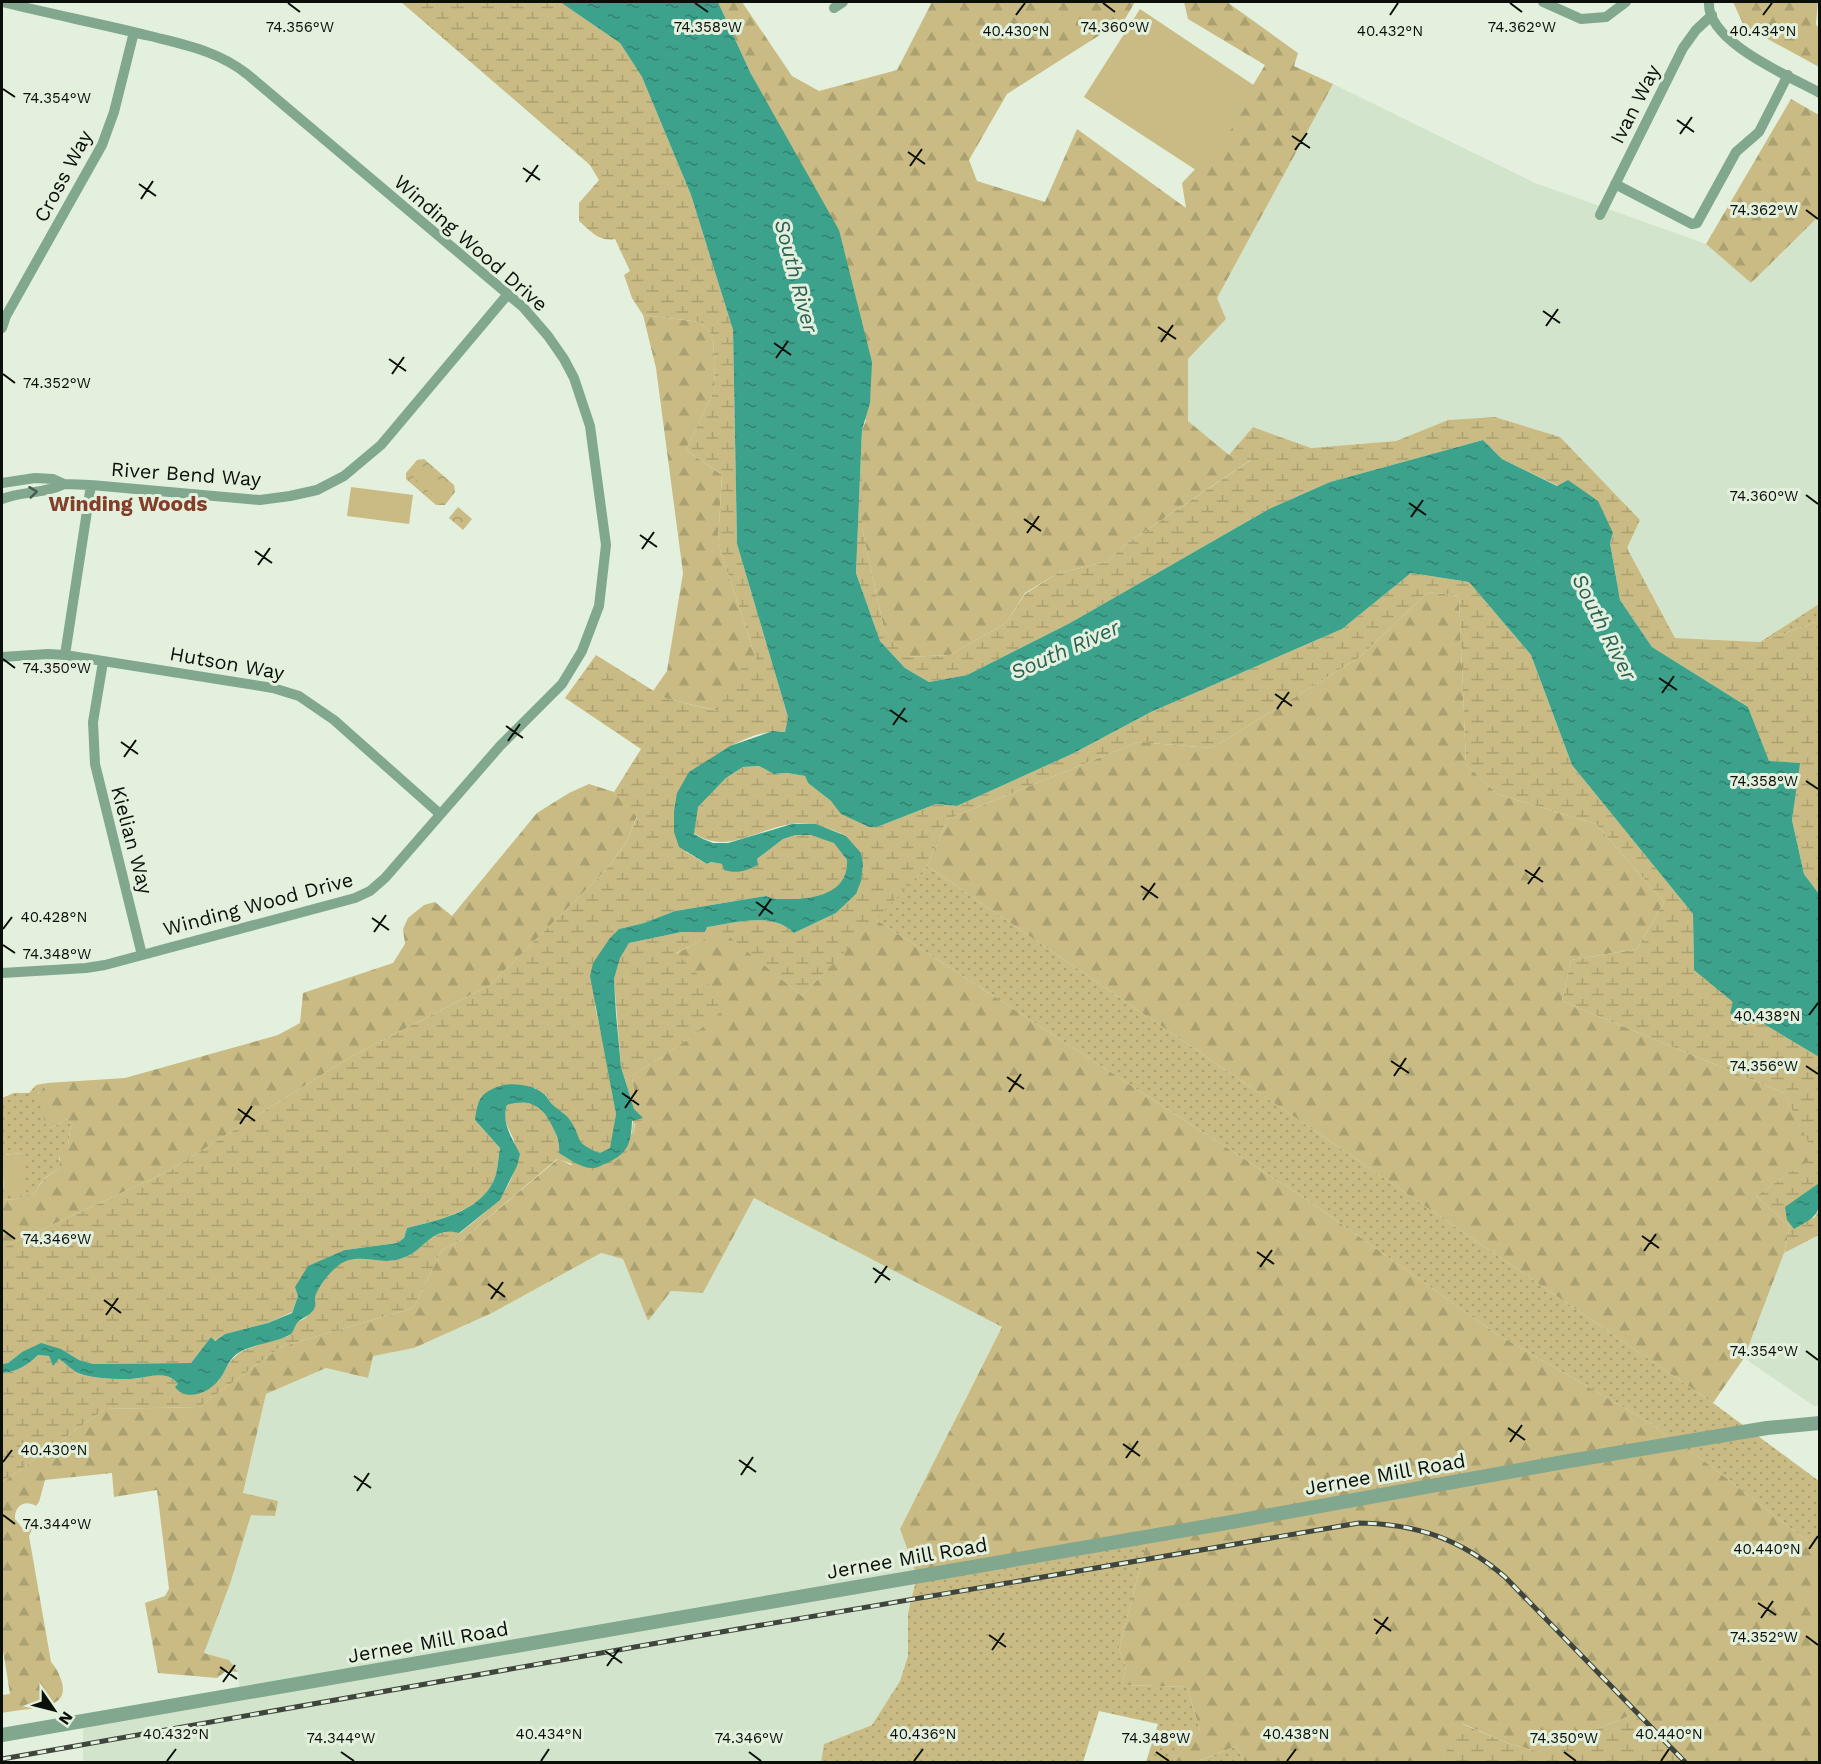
<svg xmlns="http://www.w3.org/2000/svg" width="1821" height="1764" viewBox="0 0 1821 1764" font-family="'Work Sans',sans-serif">
<style>
.built{fill:#d3e4cc}
.grass{fill:url(#grass-dots)}
.forest{fill:url(#forest-firs)}
.wetland{fill:url(#wetland-marsh)}
.park{fill:url(#park-crowns)}
.pitch{fill:#c9bb83}
.water{fill:url(#water-ripples)}
.lines{fill:none;stroke-linecap:round;stroke-linejoin:round}
.minor{stroke:#81a78e;stroke-width:10}
.tertiary{stroke:#81a78e;stroke-width:14}
.rail-casing{stroke:#3f453c;stroke-width:5}
.rail{stroke:#e3f0dd;stroke-width:3;stroke-dasharray:9;stroke-linecap:butt}
.oneway{stroke:#465b4c}
.ticks{fill:none;stroke:#0b0f09;stroke-width:2}
.labels{text-anchor:middle;stroke-width:6;stroke-linejoin:round;paint-order:stroke}
.street-label{font-size:20px;fill:#0b0f09;stroke:#e3f0dd}
.water-label{font-size:21px;font-style:italic;fill:#2a6154;stroke:#e3f0dd}
.neighbourhood-label{font-size:21px;font-weight:bold;fill:#823e29;stroke:#e3f0dd}
.ticks-label{font-size:15px;text-anchor:middle;fill:#0b0f09;stroke:#e3f0dd;stroke-width:6;stroke-linejoin:round;paint-order:stroke}
</style>
<defs>
<pattern id="grass-dots" width="8" height="8" patternUnits="userSpaceOnUse" patternTransform="scale(1.5)"><rect width="8" height="8" fill="#c9bb83"/><path d="M2 2h.1M6 6h.1" fill="none" stroke="#aba070" stroke-width="1.8" stroke-linecap="round"/></pattern>
<pattern id="forest-firs" width="22" height="20" patternUnits="userSpaceOnUse" patternTransform="scale(1.5)"><rect width="22" height="20" fill="#c9bb83"/><path d="M5 1l3.5 6h-7zM16 11l3.5 6h-7z" fill="#aba070"/></pattern>
<pattern id="wetland-marsh" width="20" height="14" patternUnits="userSpaceOnUse" patternTransform="scale(1.5)"><rect width="20" height="14" fill="#c9bb83"/><path d="M1 5h8M5 5V1M11 12h8M15 12V8" fill="none" stroke="#aba070"/></pattern>
<pattern id="park-crowns" width="20" height="18" patternUnits="userSpaceOnUse" patternTransform="scale(1.5)"><rect width="20" height="18" fill="#c9bb83"/><path d="M2 6a3 3 0 1 1 6 0M12 15a3 3 0 1 1 6 0" fill="none" stroke="#aba070"/></pattern>
<pattern id="water-ripples" width="26" height="14" patternUnits="userSpaceOnUse" patternTransform="scale(1.5)"><rect width="26" height="14" fill="#3da28b"/><path d="M2 4q2-2 4 0t4 0M15 11q2-2 4 0t4 0" fill="none" stroke="#318270"/></pattern>
</defs>
<rect width="100%" height="100%" fill="#e3f0dd"/>
<path class="built" d="M1333,84L1535,183L1706,244L1751,283L1819,216V604L1760,642L1675,638L1627,548L1560,437L1495,417L1448,420L1396,441L1311,448L1253,427L1229,455L1188,421V359L1226,319L1216,299Z
M754,1198L1002,1327L900,1529L917,1576L908,1613V1656L900,1681L872,1725L824,1744L821,1762H83V1720L240,1695L238,1672L229,1660L204,1653L230,1584L251,1514L275,1516L277,1501L243,1494L266,1394L326,1368L367,1378L372,1356L414,1348L492,1313L601,1253L623,1259L648,1320L671,1291L703,1293Z
M1819,1235V1406H1814L1744,1358L1784,1253Z"/>
<path class="grass" d="M1819,604V621L1760,642Z
M927,866L1713,1403L1819,1481V1550L1695,1454L1674,1443L1654,1425L1495,1333L1309,1201L875,919Z
M47,1083L38,1094L50,1128L61,1123L64,1119L68,1120L71,1124L68,1145L59,1158V1168C48,1176 40,1179 36,1193C22,1195 17,1202 2,1199V1163L4,1193L23,1153L2,1155V1098L14,1093H29L36,1085Z
M1148,1536L1119,1649L1126,1667L1122,1685L1187,1687L1200,1730L1172,1762H1146L1158,1724L1099,1711L1083,1762H821L824,1744L872,1725L900,1681L908,1656V1613L917,1576Z
M1236,1746L1245,1762H1196Z"/>
<path class="forest" d="M718,2H742L792,76L819,91L897,70L932,2H1135L1125,19L1007,94L969,160L977,181L1045,202L1077,129L1186,208L1182,183L1216,147L1265,65L1188,19L1184,2H1227L1298,53L1294,66L1333,84L1217,298L1226,319L1188,359V421L1229,455L1252,459L1126,544L1107,562L1058,573L1025,593L1006,623L950,655L904,657L884,629L862,528V430L866,421L751,74Z
M1733,2H1818L1816,24L1819,29V67L1744,26Z
M1791,99L1819,115V216L1751,283L1706,244Z
M643,315L700,322L713,336L715,389L686,450L722,475L718,543L756,659L738,672L718,711L665,698L653,691L667,671L683,573L656,368Z
M1428,592L1459,596L1466,764L1497,794L1596,824L1664,902L1637,949L1571,960L1562,1001L1784,1093L1816,1156L1756,1196L1790,1227L1784,1253L1744,1358L1713,1403L927,866L948,819L1138,742L1212,748L1360,657Z
M589,784L614,792L637,816L626,843L605,871L490,985L352,1056L169,1171L2,1248V1199C17,1202 21,1195 36,1193C40,1180 48,1176 59,1168L60,1152L68,1145L71,1124L68,1120L64,1119L61,1123L50,1128L45,1124L38,1094L47,1083L125,1078L278,1035L300,1023L303,993L393,963L405,944L403,929L408,918L424,905L435,902L452,916L537,813L569,793Z
M875,919L1309,1201L1495,1333L1654,1425L1674,1443L1695,1454L1819,1550V1762H1685L1637,1713L1540,1752L1510,1744L1463,1724L1440,1762H1245L1236,1746L1196,1762H1172L1200,1730L1187,1687L1122,1685L1126,1667L1119,1649L1148,1536L917,1576L900,1529L1002,1327L754,1198L703,1293L671,1291L648,1321L623,1259L601,1253L492,1313L414,1348L373,1356L368,1378L326,1368L266,1394L243,1493L278,1501L275,1516L251,1515L230,1584L204,1653L229,1660L238,1672L226,1671L217,1678L158,1673L145,1603L165,1596L169,1589L157,1490L114,1497L112,1473L45,1480L39,1502L36,1506C25,1499 14,1506 15,1519L23,1529H32L29,1536L51,1662C60,1672 71,1696 54,1703C43,1709 15,1710 2,1713V1695L10,1694L2,1644V1483L105,1409L199,1407L281,1347L413,1308L442,1250L463,1239L558,1159L571,1165L634,1133L636,1107L632,1076L690,1038L675,954L722,930L802,996Z"/>
<path class="wetland" d="M401,2H560L620,43L642,77L691,195L733,330L737,544L788,717L785,732C750,728 718,755 690,772L686,852L707,864L711,862L722,864L757,859L783,839L796,835H811L829,840L835,843L847,860C850,893 815,899 789,899C781,899 774,900 766,896L675,911L644,923L619,929L595,1006L608,1065L616,1114L611,1148L600,1153L586,1148L577,1137L570,1120L550,1103L547,1096L535,1088L475,1120L500,1148C498,1157 498,1171 494,1180C480,1212 437,1220 407,1228L404,1238L397,1243L345,1250L298,1296L292,1312L268,1323L225,1334L214,1341L211,1337L191,1363L93,1364L79,1360L61,1349L22,1352L8,1363L2,1364V1248L169,1171L352,1056L490,985L605,871L626,843L637,817L614,792L641,749L565,698L596,655L665,698L717,711L738,671L756,659L718,543L722,475L686,450L715,389L713,336L700,322L643,315L632,298L624,275L630,271L615,239C598,242 591,231 579,221V203L599,180L590,165Z
M1495,417L1560,437L1640,520L1627,548L1675,638L1760,642L1819,621V894L1804,874L1792,820L1799,763L1769,762L1748,707L1652,647L1620,600L1610,543L1613,533L1558,486L1502,459L1483,440L1330,482L1269,509L1070,623L967,675L929,682L905,668L880,641L856,573L862,430V528L884,629L905,657L950,655L1006,623L1025,594L1058,573L1107,562L1126,544L1251,460L1229,455L1253,427L1311,448L1396,441L1448,420Z
M1411,573L1469,582L1531,655L1572,765L1693,914L1694,970L1758,1020L1819,1057V1183L1785,1208L1814,1218L1819,1210V1235L1784,1253L1790,1227L1756,1196L1815,1156L1784,1093L1562,1001L1571,960L1637,949L1664,902L1596,824L1497,794L1466,764L1459,596L1428,592L1360,657L1212,748L1138,742L948,819L927,866L802,996L722,931L676,953L729,1005L690,1038L632,1076L636,1107L646,1119L634,1123C634,1156 621,1159 594,1171L557,1159L463,1239L442,1250L413,1308L281,1347L199,1407L105,1409L2,1483V1373C14,1373 30,1364 38,1355L49,1356L53,1365L59,1359C66,1363 71,1370 78,1373C92,1379 115,1379 130,1379C148,1379 164,1367 178,1384L218,1382C237,1348 238,1353 273,1340C277,1338 286,1338 290,1335C293,1332 295,1326 297,1323C300,1320 306,1319 308,1315C312,1311 312,1303 314,1298C319,1284 332,1266 346,1260C361,1254 380,1265 400,1259C426,1252 429,1226 460,1233C489,1209 522,1187 515,1144C511,1128 501,1125 507,1105L519,1101L535,1105L549,1117L560,1145L594,1168L632,1133L634,1109L621,1067L614,979L620,957L629,943L682,932H705L707,927C735,923 772,911 794,933L836,913L856,894L846,836C829,828 812,822 792,824C758,828 726,856 694,833L697,808L726,778L743,767L759,766L774,774L787,773L805,776L808,783L831,801L842,814L869,827H877L936,804L957,806L1072,754L1151,712L1342,629Z
M1637,1713L1685,1762H1440L1462,1724L1510,1744L1540,1752Z"/>
<path class="park" d="M424,459L454,485L455,492L445,505H436L406,479V473L417,460Z
M458,507L472,519L463,530L449,518Z"/>
<path class="pitch" d="M1140,9L1258,88L1202,174L1084,97Z
M423,466L447,487L437,499L413,477Z
M351,487L413,495L409,524L347,516Z
M23,1153L26,1192L4,1194L2,1155Z"/>
<path class="water" d="M560,2H718L751,74L839,230L872,362L870,403L862,430L856,573L880,641L905,668L929,682L967,675L1070,623L1269,509L1330,482L1483,440L1502,459L1557,486L1568,480L1598,501L1613,533L1610,543L1620,600L1652,647L1748,707L1769,761L1800,763L1792,820L1804,874L1819,894V1057L1759,1021L1745,1025L1730,1013L1733,1002L1694,970L1693,914L1572,765L1531,655L1469,582L1411,573L1342,629L1151,712L1072,754L957,806L936,804L877,827H869L841,814L831,801L808,783L805,776L787,773L774,774L759,766L743,767L726,778L698,807L694,834L703,839L713,843H728L792,824H816L846,836L861,853L863,864L861,881L856,894L836,913L794,933C772,911 735,923 707,927L705,932H682L629,943L620,958L614,979L616,1014L621,1067L634,1109L643,1118L632,1121C631,1144 628,1153 607,1163C603,1164 598,1168 594,1168C582,1169 569,1159 559,1153C560,1144 558,1138 554,1130C545,1108 531,1097 507,1105C501,1123 512,1138 520,1154L517,1166L500,1200L459,1233C429,1226 426,1252 400,1259C378,1266 358,1251 339,1265C330,1272 321,1283 316,1294C314,1298 316,1303 315,1307C312,1315 303,1317 298,1322C295,1325 294,1331 291,1334C284,1340 251,1345 240,1352C228,1358 226,1372 218,1381C208,1393 186,1402 175,1387L178,1384C165,1368 147,1379 130,1379C115,1379 93,1379 78,1373C71,1370 66,1363 59,1359L53,1366L49,1356L38,1355C30,1364 14,1373 2,1373V1364L8,1363L22,1352L41,1343L61,1349L79,1360L93,1364L191,1363L211,1337L215,1341L225,1334L268,1323L292,1313L298,1296L295,1287L308,1266L345,1250L397,1243L404,1238L407,1228C437,1220 479,1213 494,1180C498,1171 498,1158 500,1148L475,1120C478,1099 480,1093 500,1086C514,1082 533,1085 544,1094C548,1097 549,1102 553,1105C558,1110 566,1114 570,1120C583,1139 573,1143 600,1153L610,1148L616,1114L590,976L593,963L610,938L619,929L644,923L675,911L766,896C774,900 781,899 789,899C815,899 849,893 847,860L834,843L811,835H796L783,839L757,859L758,865C745,871 738,874 724,870L722,864L711,862L707,864L679,847L674,832V811L677,793L689,772L730,746L773,731L785,732L788,717L737,544L733,330L691,195L642,77L620,43Z
M1819,1183C1820,1214 1821,1214 1794,1229L1787,1220L1785,1207Z"/>
<g class="lines">
<path class="minor" d="M2,2C51,14 101,24 150,36C185,45 218,51 247,74L523,307L548,336L564,359L574,378L590,426L606,545L599,606L582,651L562,684L500,746L385,878L370,891L355,898L105,965L86,968L2,973
M1543,2L1581,19L1606,17L1626,2
M1709,2C1706,42 1789,76 1820,93
M834,8L843,2
M1615,184L1692,224L1697,223L1736,152L1759,132L1788,75
M1600,215L1683,48L1696,30L1712,15
M2,328L6,316L102,145L114,112L134,32
M2,483L35,478L53,479L64,484L91,485L260,500L290,496L317,490L344,476L381,445L508,294
M2,499C22,491 45,494 64,484
M65,655L91,485
M2,657L48,654L65,655L273,688L299,696L334,720L440,814
M103,662L93,722L95,764L142,955"/>
<path class="tertiary" d="M2,1735L1226,1523L1569,1461L1767,1428L1820,1423"/>
<defs>
<path id="rail" d="M2,1759L680,1639L1359,1523C1417,1524 1461,1539 1505,1577L1685,1762"/>
</defs>
<use href="#rail" class="rail-casing"/>
<use href="#rail" class="rail"/>
</g>
<defs><path id="oneway-chevron" d="M-2-3.5L2.5 0L-2 3.5" fill="none" stroke-width="1.6" stroke-linecap="round" stroke-linejoin="round" transform="scale(1.5)"/></defs>
<use class="oneway" href="#oneway-chevron" transform="translate(33 492) rotate(-7)"/>
<path class="ticks" d="M288,3L300,12M695,3L708,12M1103,3L1115,12M1510,3L1522,12M1016,15L1025,3M1390,15L1398,3M1763,15L1772,3M3,89L15,97M1677,120L1694,132M1680,134L1692,117M1292,136L1310,148M1295,150L1307,133M908,152L925,164M910,166L922,149M523,168L540,180M526,182L538,165M139,184L156,196M141,199L153,181M1806,210L1818,219M1543,311L1560,323M1546,326L1558,309M1158,327L1176,339M1161,342L1173,325M774,343L791,355M776,358L788,341M389,359L406,371M3,374L15,383M392,374L404,357M1806,495L1818,504M1409,503L1426,515M1411,517L1423,500M1024,519L1041,531M1027,533L1039,516M640,535L657,547M642,549L654,532M255,551L272,563M258,565L270,548M3,659L15,668M1659,678L1677,690M1662,693L1674,676M1275,694L1292,706M1277,709L1289,692M890,710L907,722M893,725L905,708M506,726L523,738M508,741L520,724M121,742L138,754M124,757L136,740M1806,781L1818,789M1525,870L1543,882M1528,884L1540,867M1141,886L1158,898M1143,900L1155,883M756,902L773,914M759,916L771,899M372,918L389,930M3,929L12,917M374,932L386,915M3,945L15,953M1809,1015L1818,1003M1391,1061L1409,1073M1806,1066L1818,1074M1394,1076L1406,1058M1007,1077L1024,1089M1009,1092L1021,1074M622,1093L639,1105M625,1108L637,1090M238,1109L255,1121M240,1124L252,1106M3,1230L15,1239M1642,1236L1659,1248M1644,1251L1656,1234M1257,1252L1274,1264M1260,1267L1272,1250M873,1268L890,1280M875,1283L887,1266M488,1284L505,1297M491,1299L503,1282M104,1300L121,1313M106,1315L118,1298M1806,1351L1818,1360M1508,1428L1525,1440M1510,1442L1522,1425M1123,1444L1140,1456M1126,1458L1138,1441M739,1460L756,1472M3,1462L12,1450M741,1475L753,1457M354,1476L371,1488M357,1491L369,1473M3,1515L15,1524M1809,1549L1818,1536M1758,1603L1776,1615M1761,1618L1773,1601M1374,1619L1391,1631M1376,1634L1388,1617M989,1635L1006,1647M1806,1636L1818,1645M992,1650L1004,1633M605,1651L622,1663M607,1666L619,1649M220,1667L237,1679M223,1682L235,1665M341,1752L354,1761M749,1752L761,1761M1156,1752L1169,1761M1564,1752L1576,1761M167,1761L176,1749M541,1761L549,1749M914,1761L923,1749M1287,1761L1296,1749M1661,1761L1669,1749"/>
<g class="labels">
<g class="street-label">
<text transform="translate(1635 104) rotate(-63)" y="7">Ivan Way</text>
<text transform="translate(63 176) rotate(-62)" y="7">Cross Way</text>
<text transform="translate(471 243) rotate(41)" y="7">Winding Wood Drive</text>
<text transform="translate(186 474) rotate(4)" y="7">River Bend Way</text>
<text transform="translate(227 663) rotate(10)" y="7">Hutson Way</text>
<text transform="translate(132 840) rotate(75)" y="7">Kielian Way</text>
<text transform="translate(258 904) rotate(-15)" y="7">Winding Wood Drive</text>
<text transform="translate(1385 1474) rotate(-10)" y="7">Jernee Mill Road</text>
<text transform="translate(907 1558) rotate(-10)" y="7">Jernee Mill Road</text>
<text transform="translate(428 1642) rotate(-10)" y="7">Jernee Mill Road</text>
</g>
<g class="water-label">
<text transform="translate(796 276) rotate(75)" y="7">South River</text>
<text transform="translate(1604 627) rotate(63)" y="7">South River</text>
<text transform="translate(1065 650) rotate(-24)" y="7">South River</text>
</g>
<g class="neighbourhood-label">
<text x="128" y="511">Winding Woods</text>
</g>
</g>
<g class="ticks-label">
<text x="300" y="32">74.356°W</text>
<text x="708" y="32">74.358°W</text>
<text x="1115" y="32">74.360°W</text>
<text x="1522" y="32">74.362°W</text>
<text x="1016" y="36">40.430°N</text>
<text x="1390" y="36">40.432°N</text>
<text x="1763" y="36">40.434°N</text>
<text x="57" y="103">74.354°W</text>
<text x="1764" y="215">74.362°W</text>
<text x="57" y="388">74.352°W</text>
<text x="1764" y="501">74.360°W</text>
<text x="57" y="673">74.350°W</text>
<text x="1764" y="786">74.358°W</text>
<text x="54" y="922">40.428°N</text>
<text x="57" y="959">74.348°W</text>
<text x="1767" y="1021">40.438°N</text>
<text x="1764" y="1071">74.356°W</text>
<text x="57" y="1244">74.346°W</text>
<text x="1764" y="1356">74.354°W</text>
<text x="54" y="1455">40.430°N</text>
<text x="57" y="1529">74.344°W</text>
<text x="1767" y="1554">40.440°N</text>
<text x="1764" y="1642">74.352°W</text>
<text x="176" y="1739">40.432°N</text>
<text x="549" y="1739">40.434°N</text>
<text x="923" y="1739">40.436°N</text>
<text x="1296" y="1739">40.438°N</text>
<text x="1669" y="1739">40.440°N</text>
<text x="341" y="1743">74.344°W</text>
<text x="749" y="1743">74.346°W</text>
<text x="1156" y="1743">74.348°W</text>
<text x="1564" y="1743">74.350°W</text>
</g>
<rect width="1821" height="1764" fill="none" stroke="#0b0f09" stroke-width="6"/>
<g transform="translate(54 1710) rotate(125)" stroke="#e3f0dd" stroke-width="4.5" paint-order="stroke">
<path d="M0-4.5L10 22L0 15L-10 22Z" fill="#0b0f09"/>
<text y="-9" font-size="16" font-weight="bold" text-anchor="middle" fill="#0b0f09">N</text>
</g>
</svg>
